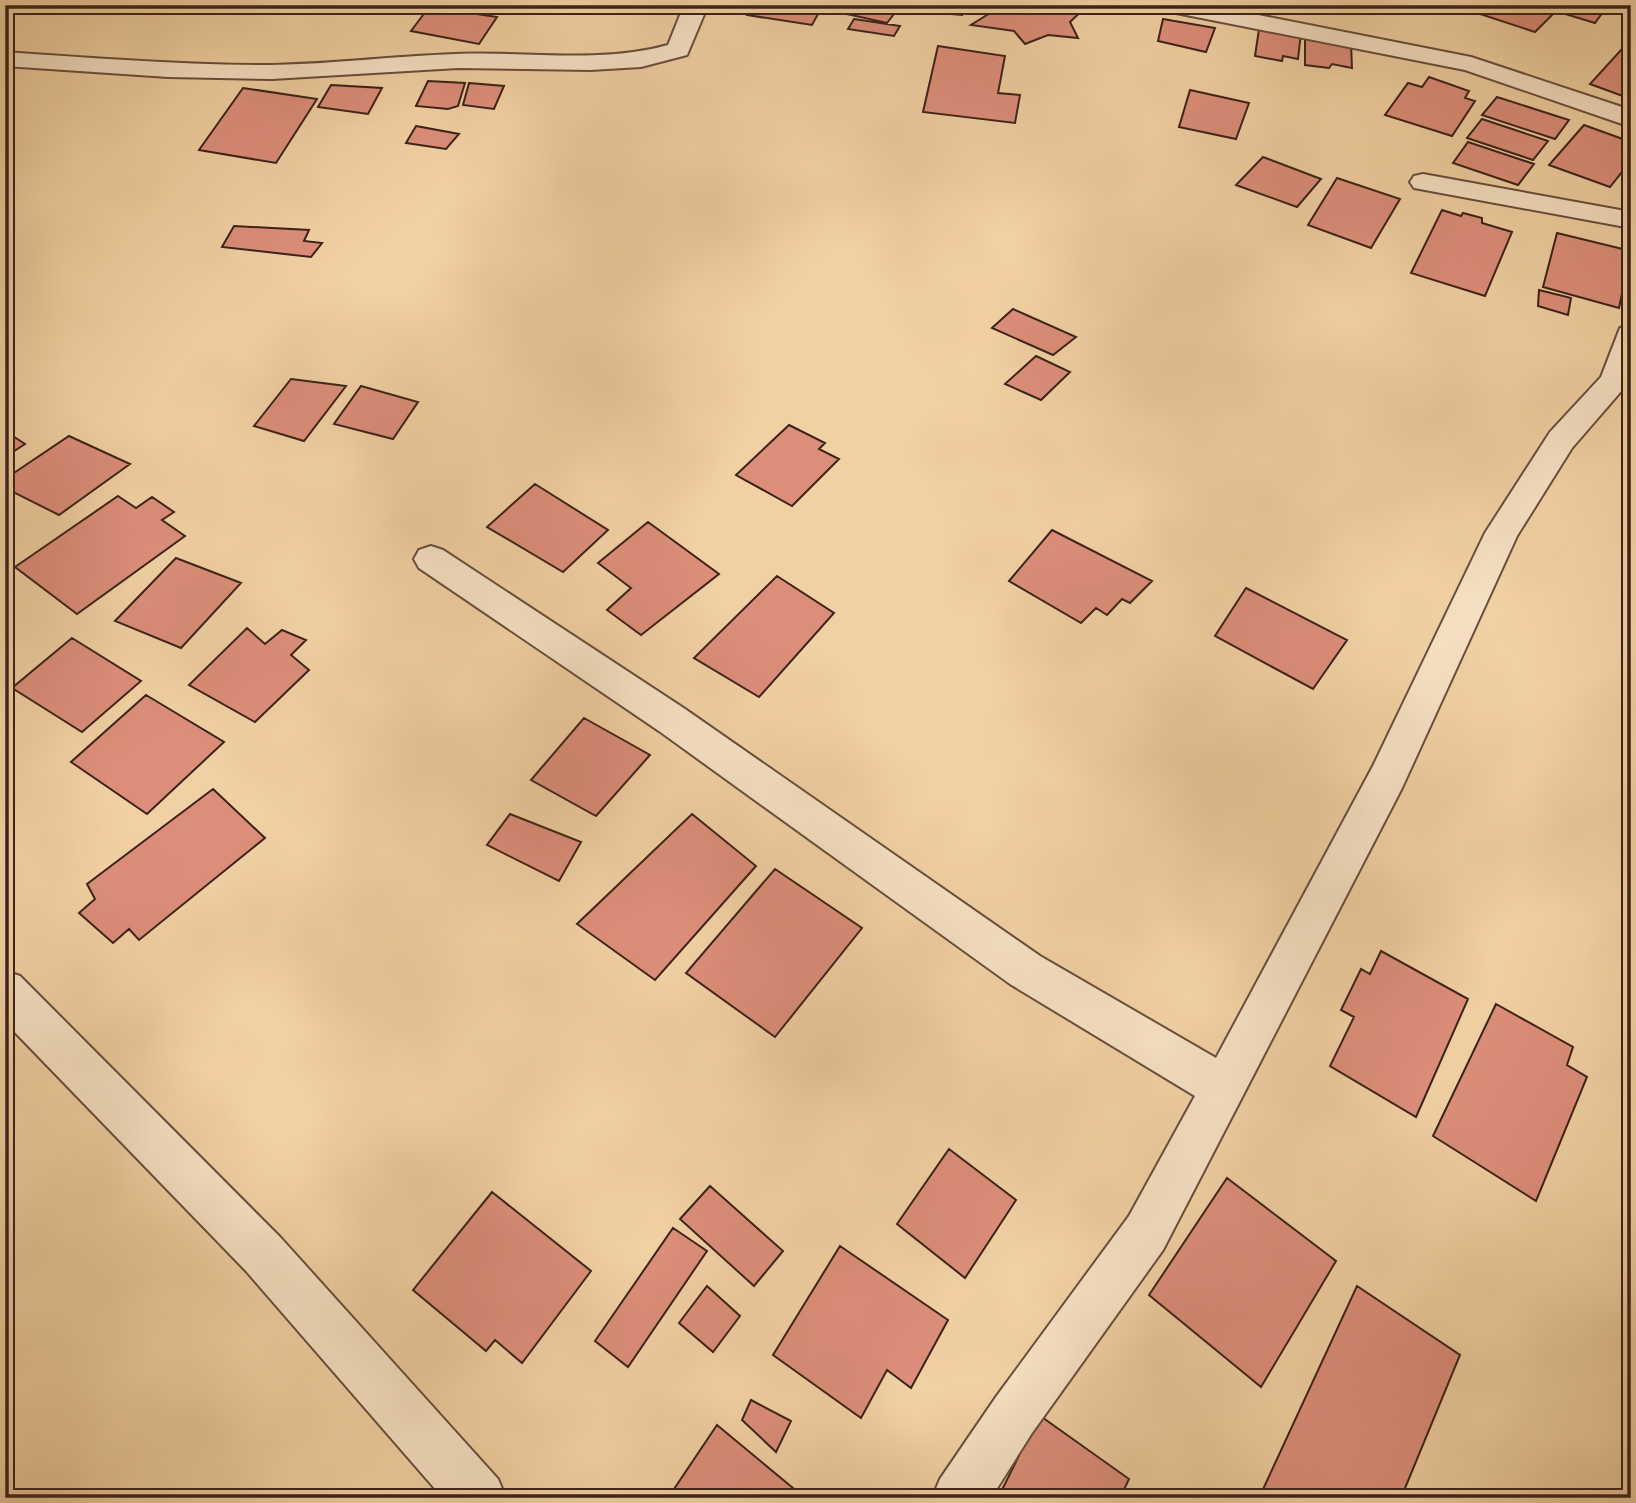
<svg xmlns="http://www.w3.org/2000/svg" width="1636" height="1503" viewBox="0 0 1636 1503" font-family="Vollkorn,serif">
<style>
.building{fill:#dd8e7a;stroke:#3b231a;stroke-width:2}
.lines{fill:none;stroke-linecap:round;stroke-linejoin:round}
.minor-casing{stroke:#684e3c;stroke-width:4}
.minor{fill:#f6e0c3;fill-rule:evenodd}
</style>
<rect width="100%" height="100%" fill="#f1d0a3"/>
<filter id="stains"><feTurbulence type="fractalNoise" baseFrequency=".00286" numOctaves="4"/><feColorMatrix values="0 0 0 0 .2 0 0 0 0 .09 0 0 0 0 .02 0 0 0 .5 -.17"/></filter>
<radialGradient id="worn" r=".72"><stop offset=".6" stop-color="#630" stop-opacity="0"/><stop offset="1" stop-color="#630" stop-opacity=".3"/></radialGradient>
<path class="building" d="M5,5H32L16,14L5,10Z
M752,5H823L812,25L747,15Z
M833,5H901L887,23L829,10Z
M916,5H963L962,15L914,11Z
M992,5H1084L1087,6L1070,22L1078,38L1048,35L1025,44L1014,31L971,25L995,10Z
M1353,5H1403L1395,14L1378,9L1373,14L1351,7Z
M1484,5H1540L1557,10L1535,32L1477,13Z
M1569,5H1608L1595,23L1562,13Z
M429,7L497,17L479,44L411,31Z
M854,19L900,26L894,36L848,29Z
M1163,19L1215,28L1206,52L1158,41Z
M1259,29L1301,33L1298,59L1283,56L1282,61L1255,56Z
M1305,38L1351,44L1352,68L1332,64L1329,68L1305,65Z
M1631,39V99L1590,84Z
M938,46L1005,56L998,93L1020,95L1015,123L923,112Z
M1429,77L1469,91L1465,98L1475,101L1452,136L1385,115L1408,83L1422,87Z
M428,81L465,83L458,106L448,109L416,106Z
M469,83L504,86L494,109L463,105Z
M331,85L382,88L368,114L318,107Z
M243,88L317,99L276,163L199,150Z
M1190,90L1249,103L1236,139L1179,127Z
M1497,97L1569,120L1555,139L1482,115Z
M1482,119L1548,141L1533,160L1467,138Z
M1584,125L1631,142V175L1622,172L1610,187L1549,165Z
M416,126L459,134L446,149L406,143Z
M1468,142L1534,164L1518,185L1453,163Z
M1263,157L1321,179L1297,207L1236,185Z
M1337,178L1400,199L1371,248L1308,225Z
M1442,210L1461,216L1463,213L1482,218V223L1512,232L1485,296L1411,273Z
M234,226L309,230L304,241L322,243L311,257L222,247Z
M1557,233L1631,251L1619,308L1543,287Z
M1539,290L1571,298L1568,315L1538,306Z
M1013,309L1076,337L1053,355L992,328Z
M1036,356L1070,372L1041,400L1005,384Z
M291,379L346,386L304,441L254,426Z
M361,386L418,402L393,439L334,424Z
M789,425L825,443L819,449L839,459L792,506L736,475Z
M5,431L25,444L5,457Z
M69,436L130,464L59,515L5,488V479Z
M535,484L608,530L563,572L487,527Z
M118,496L136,508L152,497L174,512L162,520L185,536L77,614L15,567Z
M648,522L719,574L641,635L607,610L631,588L598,563Z
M1052,530L1152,581L1130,603L1122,599L1107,615L1096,608L1081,623L1009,581Z
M176,558L241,583L181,648L115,621Z
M777,576L834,613L759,697L694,658Z
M1246,588L1347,640L1313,689L1215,636Z
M247,628L265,644L282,630L306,640L291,655L309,670L255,722L189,685Z
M72,638L141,681L82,732L12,688Z
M146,695L224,742L147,814L71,762Z
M584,718L650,755L596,816L531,780Z
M213,789L265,838L139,940L129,929L113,943L79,913L95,899L87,884Z
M510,814L581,842L559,881L487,845Z
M692,814L756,866L655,980L577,924Z
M775,869L862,928L775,1037L686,973Z
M1381,951L1468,999L1416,1117L1330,1066L1354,1017L1341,1010L1361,969L1370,974Z
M1496,1004L1573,1047L1567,1065L1587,1077L1536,1201L1433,1136Z
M949,1149L1016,1200L965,1278L897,1224Z
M1227,1178L1336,1261L1261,1387L1149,1295Z
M710,1186L783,1251L754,1286L680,1219Z
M492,1192L591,1271L522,1363L495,1340L486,1351L413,1290Z
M673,1228L707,1251L628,1367L595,1341Z
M840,1246L948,1320L911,1388L887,1370L861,1418L773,1355Z
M707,1286L740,1316L713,1352L679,1323Z
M1357,1286L1460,1355L1401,1498H1259Z
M751,1400L791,1421L776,1452L742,1420Z
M1039,1415L1129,1479L1120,1498H998Z
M717,1425L805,1498H668Z"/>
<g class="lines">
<defs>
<path id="minor" d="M684,5H708L687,55L641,67L591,70L458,68L272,79L168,77L5,66V52C94,58 182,65 271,65C333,64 394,56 456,54C527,51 599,64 668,45Z
M1160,5H1208L1471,57L1631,110V127L1465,70L1171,12L1163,10Z
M1423,174L1631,212V228L1414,188L1410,182L1414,176Z
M1631,325L1630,381L1572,448L1517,536L1402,788L1163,1250L1032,1433L991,1498H932L940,1479L996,1397L1129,1216L1195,1096L1010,984L659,731L419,568L414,559L419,550L431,546L443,550L685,709L1040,956L1216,1058L1373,766L1485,533L1550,432L1601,377L1620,328Z
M5,971L20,976L280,1237L498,1479L506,1498H443L246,1271L5,1022Z"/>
</defs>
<use href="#minor" class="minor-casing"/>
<use href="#minor" class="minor"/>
</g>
<rect width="1636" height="1503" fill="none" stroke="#f1d0a3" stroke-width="28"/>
<rect x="7" y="7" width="1622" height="1489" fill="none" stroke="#3b231a" stroke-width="3.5"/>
<rect x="14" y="14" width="1608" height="1475" fill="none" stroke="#3b231a" stroke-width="2"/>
<rect width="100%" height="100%" filter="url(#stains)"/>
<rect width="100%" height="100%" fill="url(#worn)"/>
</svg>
